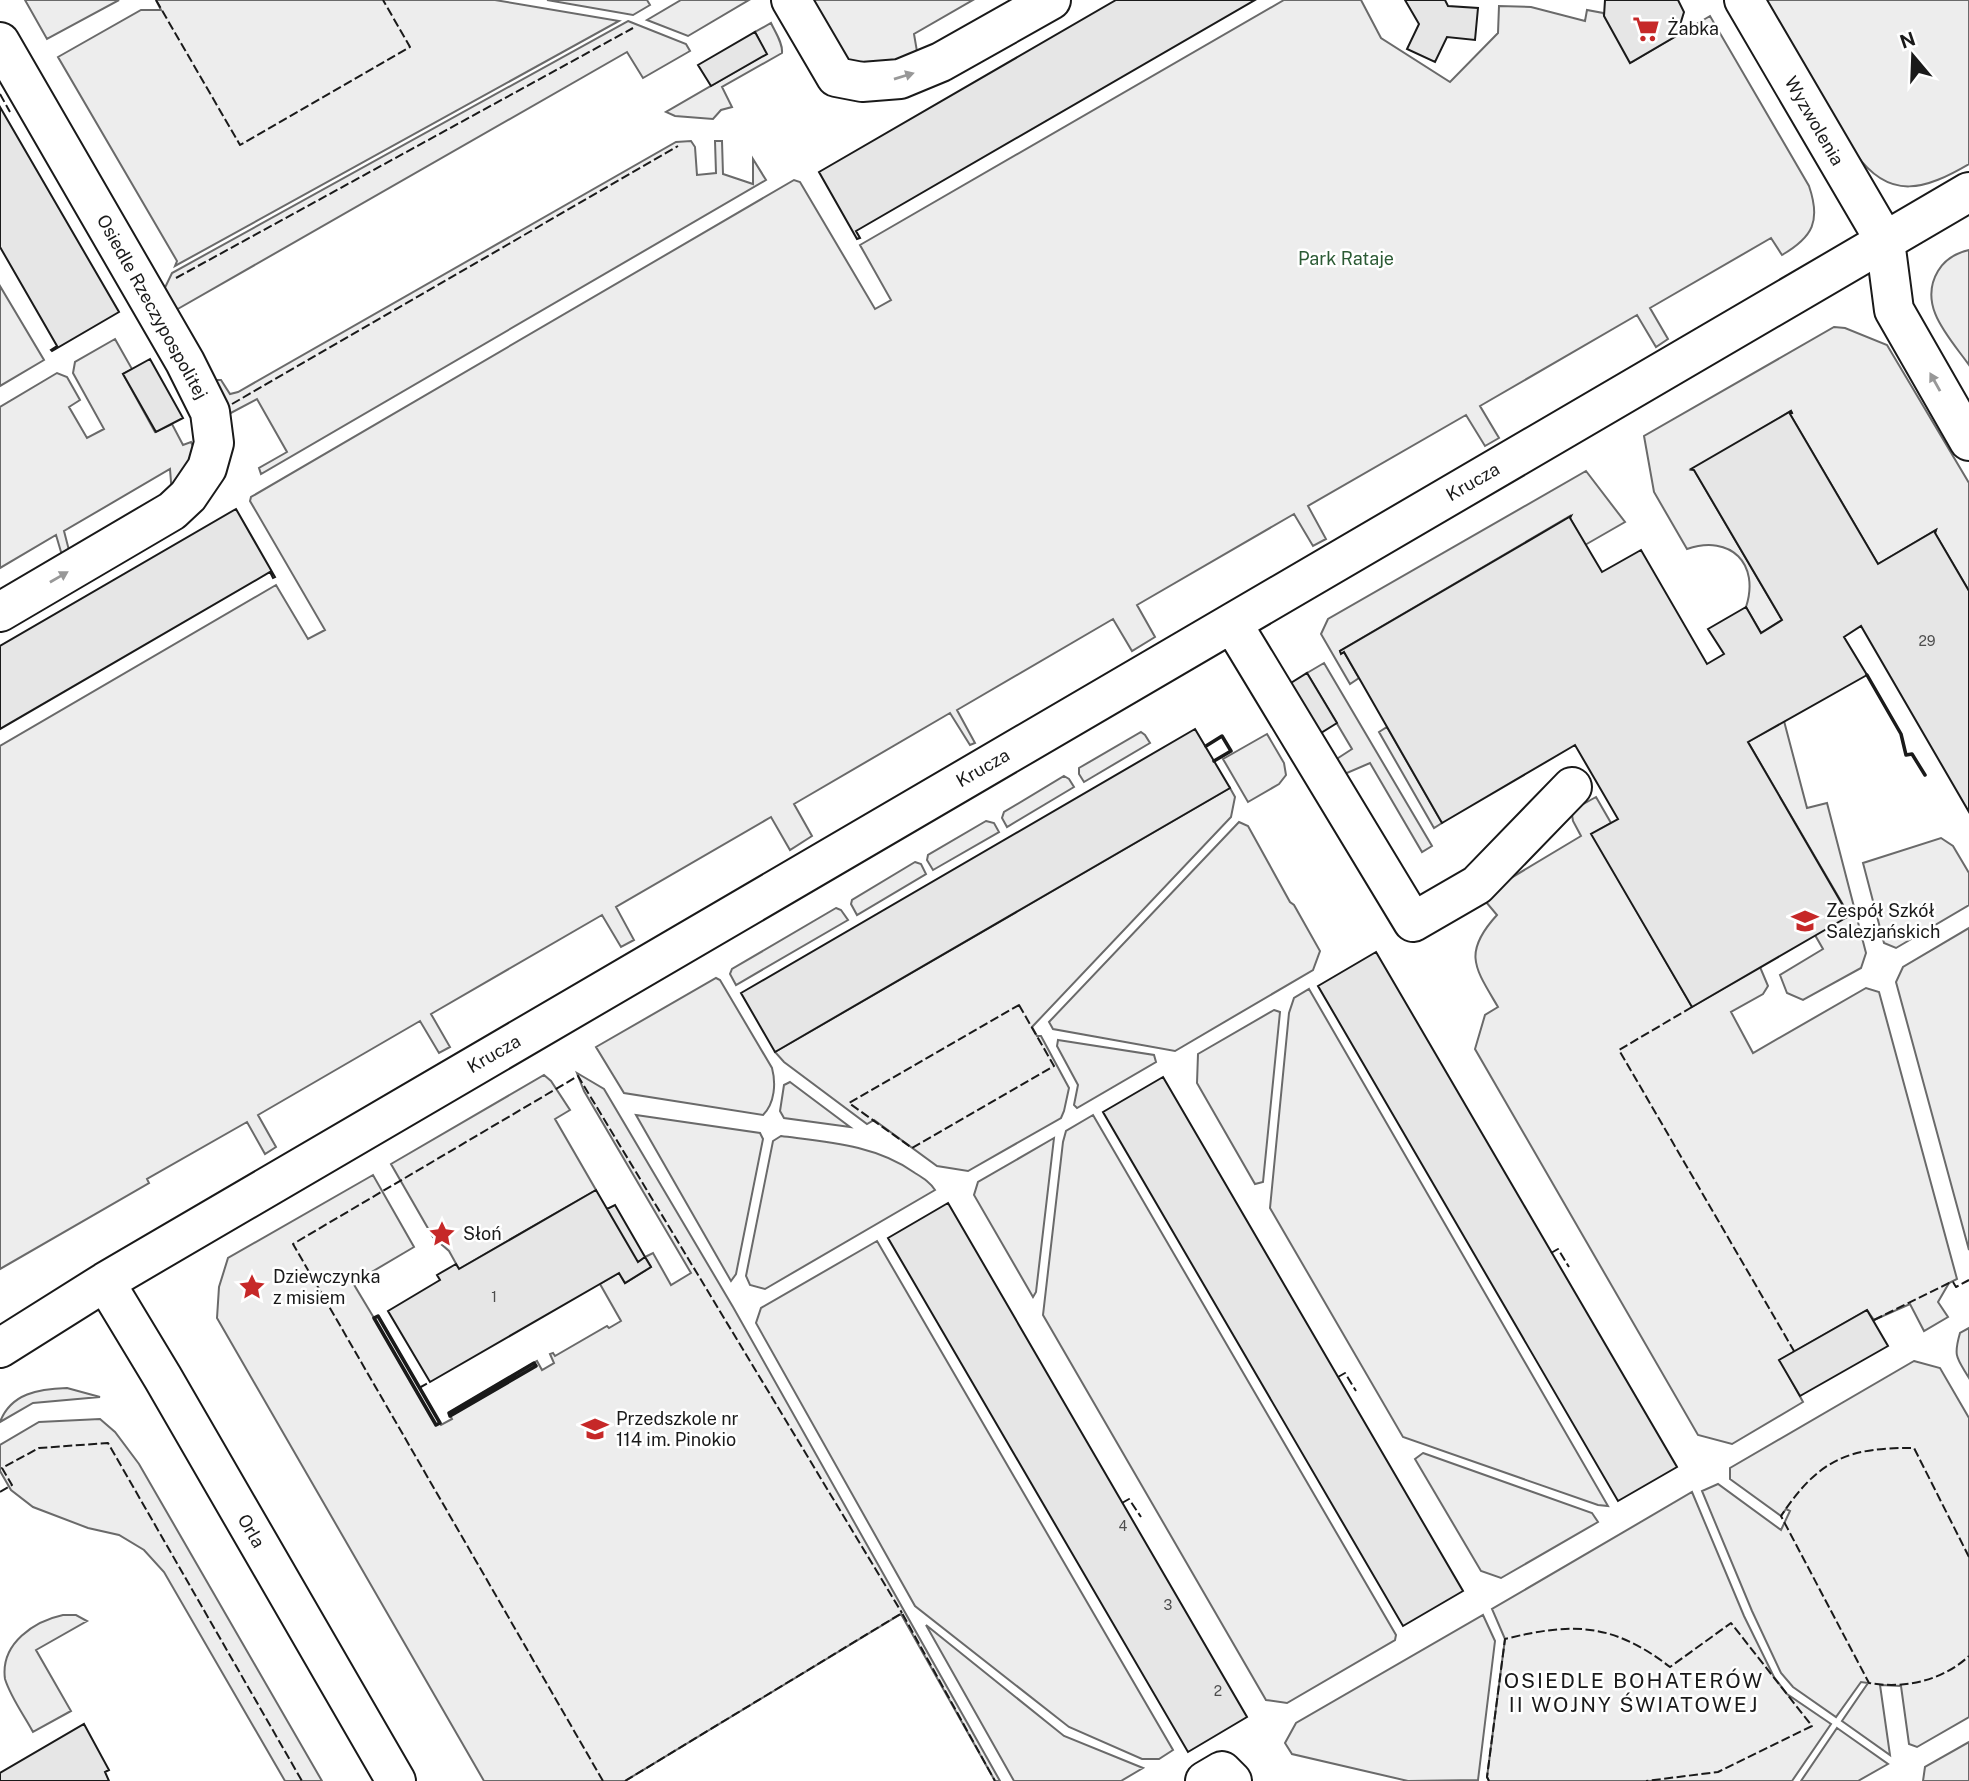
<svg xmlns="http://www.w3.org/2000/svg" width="1969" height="1781" viewBox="0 0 1969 1781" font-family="'Public Sans',sans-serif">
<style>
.green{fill:#ededed;stroke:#6a6a6a;stroke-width:2}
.building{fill:#e6e6e6;stroke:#1a1a1a;stroke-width:2}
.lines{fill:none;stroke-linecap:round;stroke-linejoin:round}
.street-casing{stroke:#1a1a1a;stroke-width:42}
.street{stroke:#fff;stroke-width:38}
.fence{stroke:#1a1a1a;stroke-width:2;stroke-dasharray:9 3.5;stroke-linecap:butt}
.wall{stroke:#1a1a1a;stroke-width:3.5}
.oneway{fill:#989898}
.labels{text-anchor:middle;stroke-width:5;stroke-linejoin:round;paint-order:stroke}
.number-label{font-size:14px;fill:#4d4d4d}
.poi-label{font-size:18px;fill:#1a1a1a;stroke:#fff;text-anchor:start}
.street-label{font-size:18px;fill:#1a1a1a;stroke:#fff}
.park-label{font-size:18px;fill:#2b5a34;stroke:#fff}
.quarter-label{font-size:21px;letter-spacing:2px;fill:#1a1a1a;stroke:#fff}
</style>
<rect width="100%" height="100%" fill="#fff"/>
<path class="green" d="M25,0H119L47,39Z
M156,0H495L619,21L175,266L177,261L58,57L141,10H161Z
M547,0H647L650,5L633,15Z
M681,0H749L688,36L647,20Z
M801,0H973L914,34L919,63L865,67L843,58Z
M1284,0H1361L1381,38L1450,82L1498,33L1499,6L1531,7L1585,21L1587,10L1603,13L1632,62L1710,16L1809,186C1821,221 1813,237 1782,255L1771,238L1650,308L1668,339L1656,347L1637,315L1480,406L1499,438L1485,446L1466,415L1308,506L1326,539L1313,546L1294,514L1137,605L1155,637L1132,651L1113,619L957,710L975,743L970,745L950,713L794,804L812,836L790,850L771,817L616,907L634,940L621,947L602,915L431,1014L450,1047L439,1053L420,1021L258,1115L276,1147L265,1154L247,1122L147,1179L149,1183L0,1269V746L276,585L308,639L325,630L250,501L251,497L794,180L800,182L875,309L891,300L860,245Z
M1766,0H1969V164C1926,189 1890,202 1856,154Z
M628,21L686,44L690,51L643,78L627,52L169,314L160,298L172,273Z
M771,23C775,32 783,43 782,53L722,87L732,107L721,110L713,119L675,116L666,112L766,54L755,32Z
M691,141L695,147L697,175L716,173L715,141H722L723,174L753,184V159L766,180L261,474L259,468L287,452L257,399L227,415L212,380H221L230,394L238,392L676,142Z
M1969,250V365C1950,338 1917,306 1938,271C1945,259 1956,253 1969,250Z
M0,286L44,360L0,386Z
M1834,327L1845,328L1887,345L1969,483V591L1935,533L1936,530L1878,564L1790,414L1792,413L1791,411L1692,470H1694L1782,620L1761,633L1746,607C1760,564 1731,534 1687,549L1654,492L1644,436Z
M115,339L132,369L123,374L155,432L172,424L183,445L191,442L198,457L172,495L170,469L64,531L71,558L64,562L56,535L0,568V407L57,373L67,377L80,400L69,407L87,438L104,429L73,373L75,362Z
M1586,471L1625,522L1585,545L1570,518V516L1340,651L1341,653L1344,652L1359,678L1350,684L1321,634L1328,619Z
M1324,663L1432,846L1422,852L1370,763L1340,776L1332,762L1352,749L1307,673Z
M1784,721L1807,808L1827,803L1866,953L1861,968L1803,1000L1787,993L1780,975L1823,949L1815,935L1849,915L1748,742Z
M1387,727L1442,823L1434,828L1379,732Z
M1141,732L1145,735L1150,743L1084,782L1079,774V768Z
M1267,734L1284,763L1286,775L1279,784L1248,802L1223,759Z
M1064,776L1069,779L1074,787L1007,827L1002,818L1004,812Z
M1230,788L1235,797L1231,817L1032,1027L1037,1036H1041L1069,1088L1064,1111L1061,1118L968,1171L937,1166L874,1120L867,1124L784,1062L775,1052Z
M1596,797L1611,823L1592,834L1692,1007L1760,967L1768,986L1763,994L1731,1012L1753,1053L1866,988L1879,992L1957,1279L1949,1283L1938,1302L1948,1317L1924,1331L1910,1304L1874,1320L1867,1310L1780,1360L1803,1402L1732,1444L1698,1435L1475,1049L1485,1015L1498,1007C1475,968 1462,953 1497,915L1481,896L1581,836L1573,821L1572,815L1578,807Z
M986,821L994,823L999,832L933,870L927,860L928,855Z
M1239,822L1248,826L1290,902L1294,905L1320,951L1313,970L1175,1051L1053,1029L1049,1022Z
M1941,838L1953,846L1969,873V905L1896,948L1884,943L1863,863Z
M915,862L921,864L926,874L857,915L851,904L852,900Z
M836,908L841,910L848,920L736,985L730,974L732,969Z
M1969,928V1250L1896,982L1903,967Z
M716,978L720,980L772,1068C776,1083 775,1103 763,1115L624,1093L596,1047Z
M1309,989L1608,1506L1598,1505L1403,1437L1270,1208L1289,1013L1294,998Z
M1274,1010L1280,1012L1263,1182L1255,1184L1197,1083L1198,1054Z
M1058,1040L1154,1055L1156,1062L1077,1108L1074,1105L1078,1085L1057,1046Z
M577,1073L604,1089L733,1307L1000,1781H995L901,1614L625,1781H484L217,1318L219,1287L228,1258L373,1175L414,1247L353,1283L374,1318L378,1316L441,1425L452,1419L449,1413L537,1361L542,1370L554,1363L550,1354L553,1353L555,1356L607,1326L609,1328L621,1321L600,1284L619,1273L625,1283L651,1267L645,1257L653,1253L671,1285L691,1273L584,1091Z
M544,1075L551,1081L570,1110L555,1119L596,1190L459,1269L449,1251L433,1237L391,1164Z
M790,1082L850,1127L784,1118L780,1111L784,1085Z
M636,1115L760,1133L763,1139L736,1274L731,1281Z
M1093,1115L1396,1635L1395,1640L1287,1703L1266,1700L1043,1315L1063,1142L1066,1131Z
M781,1136C827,1142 876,1145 915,1173C923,1178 930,1182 935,1190L765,1289L750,1285L746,1276L773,1141Z
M1054,1138L1036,1292L1033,1297L974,1195L978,1182Z
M877,1241L1173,1750L1159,1759H1142L1069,1727L915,1606L756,1323L761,1308Z
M1969,1328V1378C1957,1358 1953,1357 1960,1333Z
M1914,1361L1940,1368L1969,1418V1717L1917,1747L1909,1744L1901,1686L1880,1685L1890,1755L1842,1721L1868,1683L1861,1682L1836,1717L1793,1687L1781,1673L1752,1611L1702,1491L1718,1484L1781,1530L1790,1511L1786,1509L1781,1516L1730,1479V1468Z
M67,1388L100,1397L33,1403L0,1422C11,1393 39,1389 67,1388Z
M100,1419L115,1432L139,1464L322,1781H285L164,1572L144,1550L119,1535L88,1528L33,1507L11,1490L0,1471V1445L39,1422Z
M1423,1453L1592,1513L1598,1522L1501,1578L1481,1571L1415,1459Z
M1692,1492L1744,1616L1774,1677L1787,1694L1831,1724L1792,1781H1489L1487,1777L1505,1639L1492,1609Z
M63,1615H76L87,1621L36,1650L71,1711L33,1732C24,1715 11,1698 5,1679C0,1643 35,1621 63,1615Z
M1483,1615L1495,1641L1478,1780L1408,1781L1292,1754L1285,1743L1296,1723Z
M926,1625L1064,1736L1143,1768L1121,1781H1014Z
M1837,1728L1888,1764L1858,1781H1801Z
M1969,1742V1781H1923L1925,1767Z"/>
<path class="building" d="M1116,0H1255L856,231L860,238L857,239L819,172Z
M1405,0H1445L1448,6L1478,8L1475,40L1447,37L1435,62L1407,49L1419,24Z
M1605,0H1678L1684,12L1680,25L1683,32L1630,63L1604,16Z
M755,32L767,54L711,86L698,65Z
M0,107L119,312L52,351L51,350L57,346L0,247Z
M150,359L183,418L156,432L123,374Z
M1791,411L1792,413L1790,414L1878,564L1936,530L1935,533L1969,591V812L1861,626L1844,637L1867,675L1748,742L1849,916L1692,1007L1591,834L1618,819L1575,745L1442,823L1359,678L1344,652L1341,654L1340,651L1571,516L1570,518L1602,572L1641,550L1707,664L1724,654L1708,629L1746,607L1761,633L1782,620L1694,470L1691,469Z
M236,509L275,577L273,578L270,572L0,729V646Z
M1307,673L1337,723L1316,736L1286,686Z
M1195,729L1230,788L775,1052L741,993Z
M1376,952L1677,1467L1618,1501L1318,986Z
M1163,1077L1463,1591L1403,1626L1103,1112Z
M596,1190L638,1262L645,1257L651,1267L625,1283L619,1273L430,1382L388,1311L440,1280L437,1275L456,1264L459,1269Z
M948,1203L1247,1717L1188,1752L888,1238Z
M615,1205L645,1257L638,1262L607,1209Z
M1867,1310L1888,1346L1800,1396L1779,1360Z
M84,1724L109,1770L105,1772L109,1781H0V1773Z"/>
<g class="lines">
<defs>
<path id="street" d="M791,0L836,77L862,82L900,79L941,62L1051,0
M1744,0L1885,241L1894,310L1969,441
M0,42L185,362L210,412L214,443L207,468L188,496L172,511L0,612
M1232,623L1413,922L1477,885L1572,787
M105,1282L163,1378L396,1781
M0,1348L105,1282L1969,192
M1205,1781L1222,1771L1232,1781"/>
</defs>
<use href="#street" class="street-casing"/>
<use href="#street" class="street"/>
<path class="fence" d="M156,0L240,145L410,47L383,0
M0,94L10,112
M176,278L633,28
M232,404L678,146
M1019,1005L1054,1066L912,1148L849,1103Z
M1692,1007L1619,1050L1794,1351
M1551,1253L1558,1249L1569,1267
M1874,1320L1949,1283L1953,1282L1956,1287L1969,1280
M1338,1377L1345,1373L1356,1391
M419,1388L430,1382
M0,1492L12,1485L2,1468L39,1448L108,1443L302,1781
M1122,1503L1129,1499L1141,1517
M1969,1557L1914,1448C1848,1447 1818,1460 1781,1516L1869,1683C1904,1689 1942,1681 1969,1656
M603,1781L293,1244L578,1076L902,1613
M625,1781L902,1613L995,1781
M1489,1781L1487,1777L1505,1639C1573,1622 1613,1623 1670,1667L1731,1623L1812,1726L1718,1772L1646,1781"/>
<path class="wall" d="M1867,675L1901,734L1906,755L1912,754L1925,775
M1206,746L1222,736L1231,751L1214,761
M378,1316L440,1423L436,1425L374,1318Z
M534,1363L536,1366L450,1416L449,1413Z"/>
</g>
<defs><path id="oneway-solid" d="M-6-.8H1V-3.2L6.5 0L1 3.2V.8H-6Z" transform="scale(1.75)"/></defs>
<g class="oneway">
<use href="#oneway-solid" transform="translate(904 76) rotate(-17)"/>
<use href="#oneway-solid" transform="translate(1935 382) rotate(-119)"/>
<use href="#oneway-solid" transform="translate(59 577) rotate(-30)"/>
</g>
<defs>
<symbol id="supermarket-bare" viewBox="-9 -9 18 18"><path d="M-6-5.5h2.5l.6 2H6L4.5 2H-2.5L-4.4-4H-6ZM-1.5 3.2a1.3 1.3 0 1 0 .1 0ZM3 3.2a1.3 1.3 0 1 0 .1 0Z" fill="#c62828" stroke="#fff" stroke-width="2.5" paint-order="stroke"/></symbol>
<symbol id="school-bare" viewBox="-9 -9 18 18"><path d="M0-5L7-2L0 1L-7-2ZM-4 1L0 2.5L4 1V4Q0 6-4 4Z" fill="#c62828" stroke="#fff" stroke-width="2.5" paint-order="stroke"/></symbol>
<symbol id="sight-bare" viewBox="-9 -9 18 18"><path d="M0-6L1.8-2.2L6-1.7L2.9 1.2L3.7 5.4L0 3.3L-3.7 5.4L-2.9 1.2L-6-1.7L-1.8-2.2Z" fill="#c62828" stroke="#fff" stroke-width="2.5" paint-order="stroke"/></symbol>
</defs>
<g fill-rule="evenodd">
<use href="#supermarket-bare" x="1627" y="10" width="38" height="38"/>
<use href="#school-bare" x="1786" y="902" width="38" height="38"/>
<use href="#sight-bare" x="423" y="1215" width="38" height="38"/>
<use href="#sight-bare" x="233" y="1268" width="38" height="38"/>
<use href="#school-bare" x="576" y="1410" width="38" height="38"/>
</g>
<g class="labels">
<g class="number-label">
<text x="1927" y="646">29</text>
<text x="494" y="1302">1</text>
<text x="1123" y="1531">4</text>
<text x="1168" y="1610">3</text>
<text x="1218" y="1696">2</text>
</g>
<g class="poi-label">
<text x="1667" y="35">Żabka</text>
<text x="1826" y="917">Zespół Szkół<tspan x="1826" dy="21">Salezjańskich</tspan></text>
<text x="463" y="1240">Słoń</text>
<text x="273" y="1283">Dziewczynka<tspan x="273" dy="21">z misiem</tspan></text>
<text x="616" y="1425">Przedszkole nr<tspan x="616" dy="21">114 im. Pinokio</tspan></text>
</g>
<g class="street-label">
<text transform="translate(1814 121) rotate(60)" y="6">Wyzwolenia</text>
<text transform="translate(152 307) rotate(61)" y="6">Osiedle Rzeczypospolitej</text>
<text transform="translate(1473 482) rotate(-30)" y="6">Krucza</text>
<text transform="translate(983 768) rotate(-30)" y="6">Krucza</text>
<text transform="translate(494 1054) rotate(-30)" y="6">Krucza</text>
<text transform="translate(251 1531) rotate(60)" y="6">Orla</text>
</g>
<g class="park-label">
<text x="1346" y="265">Park Rataje</text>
</g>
<g class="quarter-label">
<text x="1634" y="1688">OSIEDLE BOHATERÓW<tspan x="1634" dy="24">II WOJNY ŚWIATOWEJ</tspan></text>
</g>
</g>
<g transform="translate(1913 56) rotate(341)" stroke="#ffffff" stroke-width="5" paint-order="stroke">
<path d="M0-5L12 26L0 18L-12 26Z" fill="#1a1a1a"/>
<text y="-10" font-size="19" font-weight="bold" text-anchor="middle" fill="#1a1a1a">N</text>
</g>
</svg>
